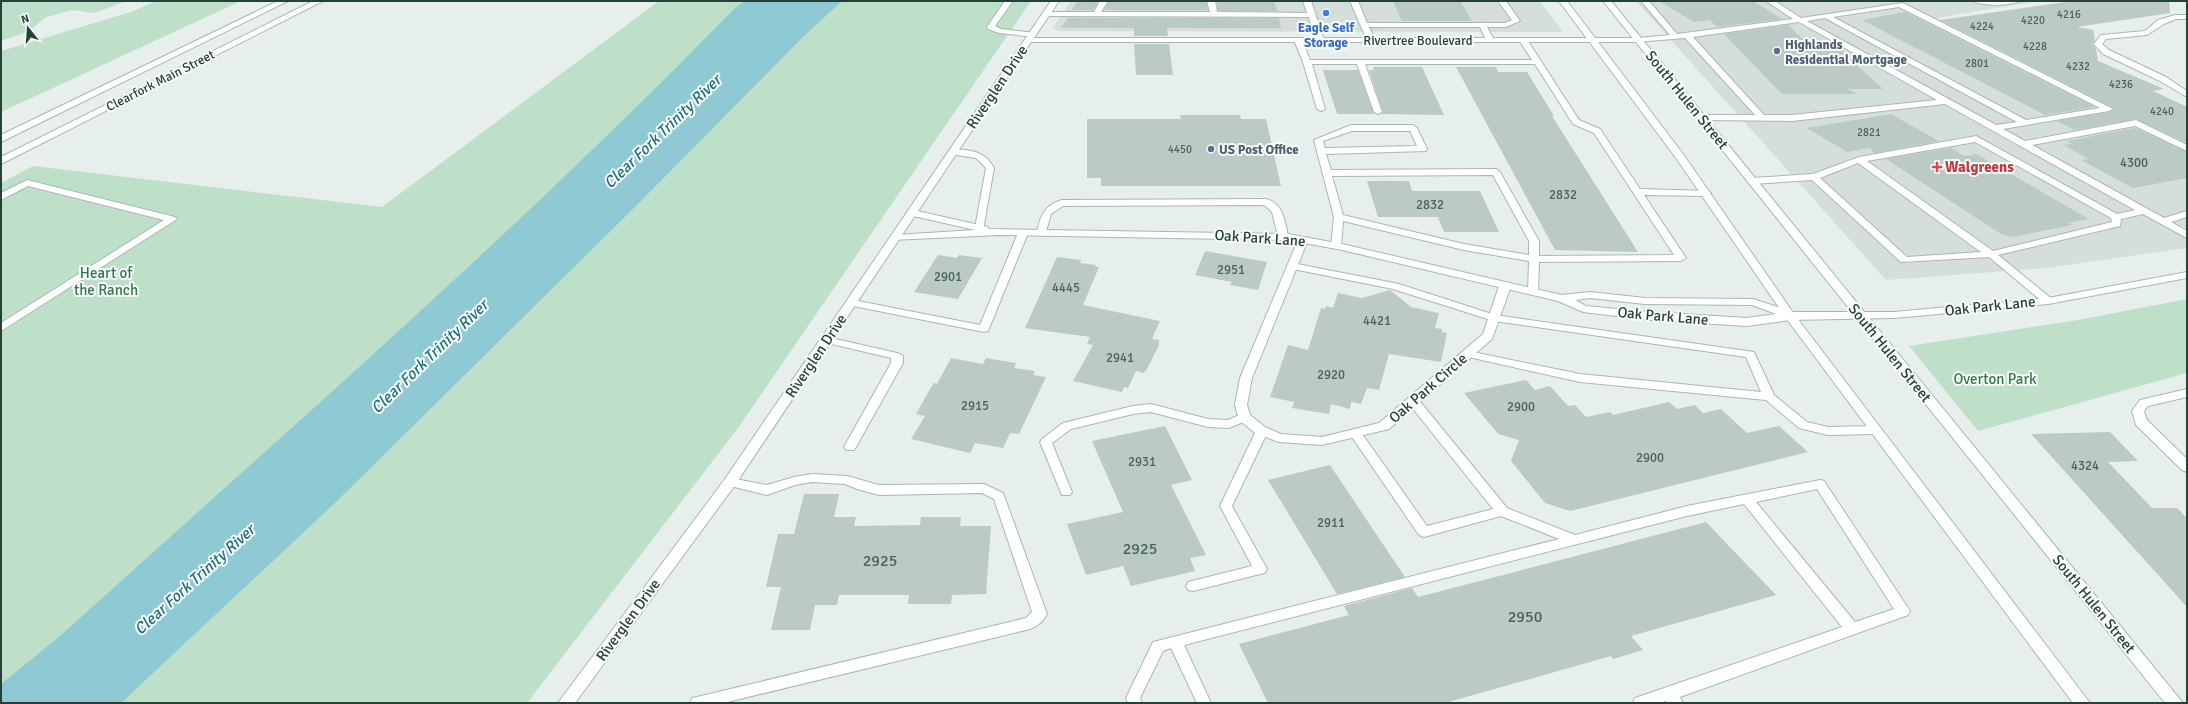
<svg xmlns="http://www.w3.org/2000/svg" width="2188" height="704" viewBox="0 0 2188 704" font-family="Signika,sans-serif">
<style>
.built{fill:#d4dfda}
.green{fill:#bfe0c8}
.water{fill:#8ec9d4}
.building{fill:#bbcac4}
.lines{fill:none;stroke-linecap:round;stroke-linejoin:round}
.service-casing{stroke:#a8b8b2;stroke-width:2}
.minor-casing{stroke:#a8b8b2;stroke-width:2}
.tertiary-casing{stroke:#a8b8b2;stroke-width:2}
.secondary-casing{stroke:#a4bbb3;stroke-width:2}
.service{fill:#fff;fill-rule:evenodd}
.minor{fill:#fff;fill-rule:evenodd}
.tertiary{fill:#fff;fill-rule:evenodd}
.secondary{fill:#fff;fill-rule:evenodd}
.shop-dot{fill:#3f7fe0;stroke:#f7fbf9;stroke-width:1.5}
.service-dot{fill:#5c6f8a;stroke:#f7fbf9;stroke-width:1.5}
.health-dot{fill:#e0444e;stroke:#f7fbf9;stroke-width:1.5}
.labels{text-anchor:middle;stroke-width:4;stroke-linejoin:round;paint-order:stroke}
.far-number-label{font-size:11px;fill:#4a645c}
.far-shop-label{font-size:13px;font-weight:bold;fill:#366cbe;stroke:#f7fbf9}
.far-street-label{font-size:13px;fill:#24423a;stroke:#f7fbf9}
.far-service-label{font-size:13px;font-weight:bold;fill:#4e5e75;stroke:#f7fbf9;text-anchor:start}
.number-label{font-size:13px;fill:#4a645c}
.street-label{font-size:15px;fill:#24423a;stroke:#f7fbf9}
.health-label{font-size:15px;font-weight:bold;fill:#be3a42;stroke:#f7fbf9;text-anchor:start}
.park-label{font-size:15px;fill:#2d7a4b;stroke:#f7fbf9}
.water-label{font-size:16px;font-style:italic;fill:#1c6f80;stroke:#f7fbf9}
.near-number-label{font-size:16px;fill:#4a645c}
</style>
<rect width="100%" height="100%" fill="#e6efeb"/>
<path class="built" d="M1071,1H1540L1563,32L1059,31L1053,28Z
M1636,1H2039L1937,18L2187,139V248L2047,268L1886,280Z"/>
<path class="green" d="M1,1H126L95,13L72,10L46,17L29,31L1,41Z
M156,1H241L1,112V51L131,12Z
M659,1H1031L738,428L527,703H1V183L33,166L382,207Z
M2187,299V373L1978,431L1909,346L2078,320Z"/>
<path class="water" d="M745,1H842L804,36L638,204L335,503L121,703H1V684L60,636C288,430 521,228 735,8Z"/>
<path class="building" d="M1078,1H1098L1093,10H1072Z
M1109,1H1206L1208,10H1104Z
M1217,1H1274L1277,11H1218Z
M1393,1H1460L1472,21H1402Z
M1659,1H1753L1782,19L1717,27L1710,20L1694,22Z
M2073,1H2169L2170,13L2077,27L2093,30L2095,41L2092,44L2096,49L2098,61L2164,89L2153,91L2187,107V143L2136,119L2074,130L2057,121L2109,112L2114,108L1940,20Z
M1905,12L2095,107L2045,115L1862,20Z
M1068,18H1279L1281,28H1167L1168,36H1134V28H1061Z
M1788,25L1808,44H1834L1883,89H1847L1857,94H1782L1724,34Z
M1134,44H1169L1173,75H1136Z
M1373,67H1422L1444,115L1381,114L1383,112L1369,70H1374Z
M1456,67H1496L1498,72H1527L1554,116H1552L1638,252L1555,250Z
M1323,70H1358L1374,114H1337Z
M1891,114L1939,141L1875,153L1869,148L1847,152L1807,128Z
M1180,115H1240L1241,119H1266L1281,186H1101V178H1087V119H1181Z
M2135,128L2187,152V178L2133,188L2081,160L2089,159L2063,145L2072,144L2067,141Z
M1951,148L1964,156L1976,154L2089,219L2068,223L2072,225L2012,237L2001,234L1886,159Z
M1367,181H1409L1412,191H1480L1499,232H1444L1438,217H1378Z
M1205,251L1267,262L1258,290L1230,285L1232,282L1195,275Z
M938,255L957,258L959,255L982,258L958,299L914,292Z
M1057,257L1081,260L1080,263L1096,265L1095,267H1099L1083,305L1160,321L1152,339L1159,340V345L1147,369L1144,373L1136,371L1128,388L1124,387L1122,392L1073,381L1093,345L1087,344L1090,337L1025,328Z
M1390,290L1411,307L1439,313L1435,328L1442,329V332L1447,333L1441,362L1389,354L1379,390L1367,388L1361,404L1351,402L1350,409L1331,404L1329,414L1292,408L1294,402L1270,397L1288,345L1308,350L1321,308L1325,309L1326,306L1333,308L1338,293L1362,298Z
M951,358L983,364L986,358L1016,363L1014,368L1035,371L1033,375L1046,377L1019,434L1010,433L1003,448L975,443L970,453L911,439L925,416L916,414L930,389L934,383L937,384Z
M1526,380L1535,390L1550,386L1568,406L1575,405L1586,417L1610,412L1613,415L1669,402L1677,409L1695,405L1703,413L1721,409L1747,433L1779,426L1808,452L1570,511L1545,503L1511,461L1519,440L1498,434L1464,393Z
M1165,426L1192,480L1171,485L1206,555L1190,558L1195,571L1131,586L1123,566L1086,575L1067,524L1123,512L1092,441Z
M2110,432L2138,461L2108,462L2152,508H2177L2187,518V607L2031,434Z
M1330,465L1405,577L1337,594L1268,480Z
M804,494H839L834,517H856L854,526L920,525L921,517H961L960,526H991L986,594L952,595L951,604H908L909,595H839L837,605H815L810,630H771L781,587H766L778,534H794Z
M1706,522L1776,595L1631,636L1643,650L1613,659L1611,656L1445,703H1268L1239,644L1349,615L1344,606L1412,588L1418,597Z"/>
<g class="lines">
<defs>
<path id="service" d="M1005,1H1013L995,26L1001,29L1035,33V37L999,33L988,29L987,27Z
M1100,1H1108L1101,12H1210L1207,1H1215L1217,12L1307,13L1303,1H1311L1324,40L1320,42L1316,40L1309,17L1046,16L1042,14L1046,12H1094Z
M1350,1H1358L1367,23H1505L1512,20L1498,1H1506L1520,21L1506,27H1487L1494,40L1490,42H1487L1480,27H1369L1375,40L1371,42L1367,40Z
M1641,1H1649L1677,34L1793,19L1766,1H1775L1801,18L1903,3L2113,109L2109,111L2003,129L2025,141L2136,120L2187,145V151L2135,126L2032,145L2164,218L2187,211V217L2171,222L2187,231V238L2143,214L2121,219L2120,226L1998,255L2052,299L2053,301L2048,304L2044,303L1989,257L1901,262L1812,180L1752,184L1747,181L1752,178L1813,174L1859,157L1976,136L2117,214L2135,210L1945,104L1792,121L1699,120V116L1702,115H1755L1685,38L1636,42L1635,40L1639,38L1670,35ZM1899,7L2100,108L2026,120L1833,17ZM1825,18L2017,122L1996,125L1807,21ZM1799,22L1937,100L1792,115H1764L1693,37ZM1975,142L2111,218L2112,222L1993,251L1867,161ZM1858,163L1981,252L1907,257L1820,178Z
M1973,1H2019C2011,6 1981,6 1973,1Z
M2175,15H2187V19H2176L2164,24L2147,35L2106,39L2102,44L2109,50L2166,77L2187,91V97L2160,81L2103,54L2094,44L2101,35L2145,31L2158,20Z
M1295,38L1302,40L1310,60H1532L1519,40L1526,38L1579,120L1600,129L1640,189L1709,191L1711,193L1706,196L1644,195L1686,258L1681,261L1539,262L1538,292L1533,295L1528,292L1529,261L1464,250L1343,221L1341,246L1339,248H1333L1331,246L1334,217L1314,140L1351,125H1413L1417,128L1427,149L1426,151L1326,154L1331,170L1496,169L1500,172L1539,241V256L1674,255L1594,133L1573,124L1535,64H1365L1382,112L1378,114L1374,112L1357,64H1312L1325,109L1321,111L1317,109L1303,62L1294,40ZM1352,131H1410L1417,146L1325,148L1323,141ZM1493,175L1529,241V255L1464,244L1343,215L1332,176Z
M953,149C971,150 985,151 994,168L983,230H977L975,228L986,168L976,158L950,154V150Z
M27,180L175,217L177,219L1,331V323L164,220L28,186L1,200V193Z
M1266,199C1283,203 1285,221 1288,236L1286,238H1280L1278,236L1272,212L1264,205L1063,206L1051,214L1045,235L1042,236L1037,233C1040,217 1044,205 1062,200Z
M1023,230L1028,233L988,331L984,332L853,306L848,303L853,300L980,325L1018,233Z
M1292,263L1399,284L1495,315L1754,352L1774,395L1807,422L1828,427L1876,426L1880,427L1882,430L1880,433L1876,434L1828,435L1799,428L1766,400L1580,382L1464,356L1462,354L1464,352L1468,351L1580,374L1761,392L1746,357L1494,321L1393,289L1288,268L1287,266L1288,264Z
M827,337L897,353L903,356V363L856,447L854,450H846L844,447L891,363V358L823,342L822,340Z
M1414,398L1418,399L1507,508L1575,535L1687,506L1820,480L1824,481L1910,611L1908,615L1680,697L1683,703H1667L1666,701L1660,703H1633L1635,698L1842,627L1744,504L1687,516L1184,645L1211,703H1197L1171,648L1163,651L1140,698L1142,703H1128L1126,698L1153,642L1559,539L1501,516L1424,537L1419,535L1352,437L1350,434L1352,431H1360L1427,526L1493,509L1410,405L1408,402L1410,399ZM1817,489L1894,609L1855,622L1756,502Z
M1151,404L1208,419L1228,420L1244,413L1250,417L1248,420L1229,428L1208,427L1151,412L1133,414L1071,429L1052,443L1072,492L1070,495H1062L1040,442L1042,439L1063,423L1133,406Z
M1262,427L1266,428L1268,431L1232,506L1267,569L1265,573L1260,574L1193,591L1188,590L1186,586L1188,582L1252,566L1220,506L1256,431L1258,428Z
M812,474L847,476L879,485L984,484L1003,493L1047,614C1044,621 1037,626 1030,629L723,703H690L692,698L697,697L1026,618L1032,612L994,499L982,493L879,495L857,489L845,484L812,482L795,485L767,495L730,486L726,485L724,482L726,479L730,478L767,485L794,477Z"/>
<path id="minor" d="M1051,1H1059L1034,38H1639L1643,40L1639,42H1031L735,485L575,703H558L725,479Z
M1303,237L1308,240L1252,378L1247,405L1250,415L1265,427L1281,434L1322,437L1379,423L1483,334L1499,286L1505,283L1511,286L1492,339L1389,429L1322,445L1279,442L1255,433L1239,420L1235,405L1240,378L1298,240Z
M2187,389V397L2148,406L2144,411L2147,420L2187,459V472L2182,470L2136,425L2132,411L2140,400Z"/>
<path id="tertiary" d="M278,1H288L1,142V135Z
M313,1H323L1,164V157Z
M913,210L988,227L989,229L1288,234L1342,244L1562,295L1590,292L1645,298L1753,299L1793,312H1894L2048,298L2187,272V278L2048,304L1894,318L1790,320L1747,326L1650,320L1583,312L1558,301L1342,250L1288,240L999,235L892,240L891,238L892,236L896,235L975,230L909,215L908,213L909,211ZM1590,298L1645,304L1752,305L1776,314L1747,318L1650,312L1586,306L1575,300Z"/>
<path id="secondary" d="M1559,1H1567L1683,154L1794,314L2090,703H2073L1786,318L1676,158Z
M1603,1H1611L2183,703H2165Z"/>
</defs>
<use href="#service" class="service-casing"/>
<use href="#minor" class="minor-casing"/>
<use href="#tertiary" class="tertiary-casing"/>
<use href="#secondary" class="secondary-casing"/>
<use href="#service" class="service"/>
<use href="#minor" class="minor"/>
<use href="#tertiary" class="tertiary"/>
<use href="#secondary" class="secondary"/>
</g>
<circle class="shop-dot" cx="1326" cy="13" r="4"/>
<g class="service-dot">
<circle cx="1777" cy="51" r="4"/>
<circle cx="1211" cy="149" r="4"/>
</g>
<path class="health-dot" d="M1935 161h4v4h4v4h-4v4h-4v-4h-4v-4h4z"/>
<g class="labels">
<g class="far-number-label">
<text x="2069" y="18">4216</text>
<text x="2033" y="24">4220</text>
<text x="1982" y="30">4224</text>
<text x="2035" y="50">4228</text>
<text x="1977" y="67">2801</text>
<text x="2078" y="70">4232</text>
<text x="2121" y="88">4236</text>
<text x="2162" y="115">4240</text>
<text x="1869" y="136">2821</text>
<text x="1180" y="153">4450</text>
</g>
<g class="far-shop-label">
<text x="1326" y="32">Eagle Self<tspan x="1326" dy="15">Storage</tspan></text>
</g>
<g class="far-street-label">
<text x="1418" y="45">Rivertree Boulevard</text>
<text transform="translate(160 80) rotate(-27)" y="5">Clearfork Main Street</text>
</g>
<g class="far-service-label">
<text x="1785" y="49">Highlands<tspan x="1785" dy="15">Residential Mortgage</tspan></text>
<text x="1219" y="154">US Post Office</text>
</g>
<g class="number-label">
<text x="2134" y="167">4300</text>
<text x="1563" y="199">2832</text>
<text x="1430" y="209">2832</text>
<text x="1231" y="274">2951</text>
<text x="948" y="281">2901</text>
<text x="1066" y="292">4445</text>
<text x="1377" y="325">4421</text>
<text x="1120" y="362">2941</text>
<text x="1331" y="379">2920</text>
<text x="975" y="410">2915</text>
<text x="1521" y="411">2900</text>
<text x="1650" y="462">2900</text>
<text x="1142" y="466">2931</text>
<text x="2085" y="470">4324</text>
<text x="1331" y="527">2911</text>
</g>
<g class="street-label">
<text transform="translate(997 87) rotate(-56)" y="5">Riverglen Drive</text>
<text transform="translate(1687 100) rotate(51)" y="5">South Hulen Street</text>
<text transform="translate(1260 238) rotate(4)" y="5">Oak Park Lane</text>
<text transform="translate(1990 306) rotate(-6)" y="5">Oak Park Lane</text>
<text transform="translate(1663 316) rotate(5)" y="5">Oak Park Lane</text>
<text transform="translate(1890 353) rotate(51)" y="5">South Hulen Street</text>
<text transform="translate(816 356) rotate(-56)" y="5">Riverglen Drive</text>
<text transform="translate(1428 388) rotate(-41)" y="5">Oak Park Circle</text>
<text transform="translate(2094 604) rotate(51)" y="5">South Hulen Street</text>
<text transform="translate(628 620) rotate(-54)" y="5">Riverglen Drive</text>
</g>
<g class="health-label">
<text x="1945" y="172">Walgreens</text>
</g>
<g class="park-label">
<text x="106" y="278">Heart of<tspan x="106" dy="17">the Ranch</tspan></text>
<text x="1995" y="384">Overton Park</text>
</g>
<g class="water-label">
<text transform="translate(662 131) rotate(-44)" y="6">Clear Fork Trinity River</text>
<text transform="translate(429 356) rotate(-44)" y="6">Clear Fork Trinity River</text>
<text transform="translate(194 579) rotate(-42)" y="6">Clear Fork Trinity River</text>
</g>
<g class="near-number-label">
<text x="1140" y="554">2925</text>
<text x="880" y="566">2925</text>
<text x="1525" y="622">2950</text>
</g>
</g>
<rect width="2188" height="704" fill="none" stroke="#24423a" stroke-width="4"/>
<g transform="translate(28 28) rotate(343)" stroke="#f7fbf9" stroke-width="3" paint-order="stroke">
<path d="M0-3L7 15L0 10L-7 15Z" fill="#24423a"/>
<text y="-6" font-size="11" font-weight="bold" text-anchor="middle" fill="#24423a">N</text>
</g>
</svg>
